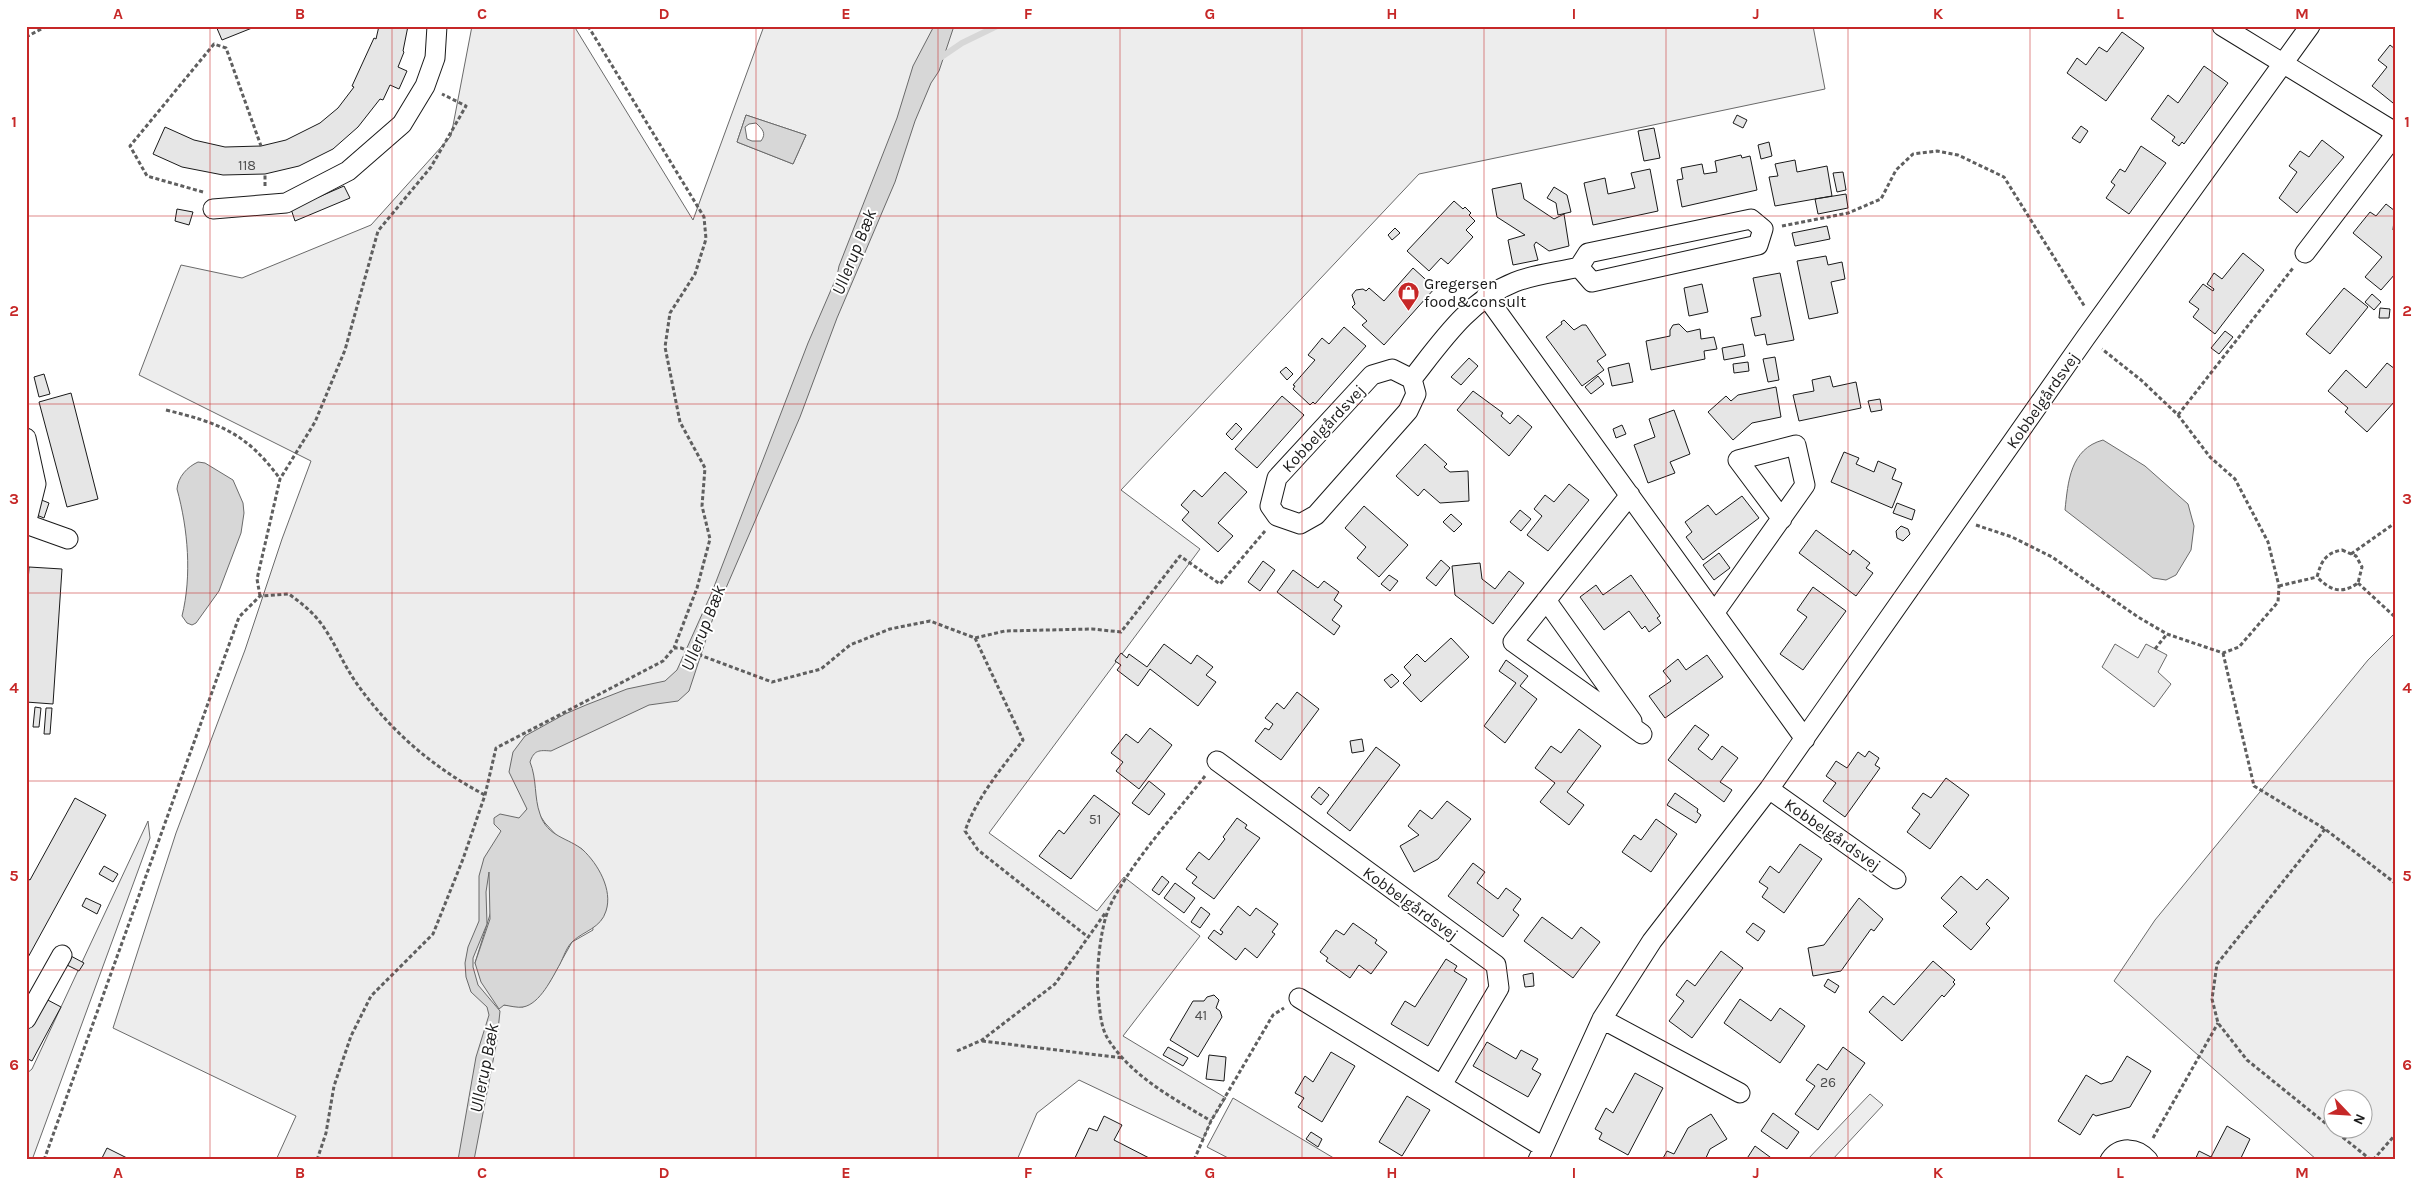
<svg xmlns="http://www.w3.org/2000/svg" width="2421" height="1186" viewBox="0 0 2421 1186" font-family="Karla,sans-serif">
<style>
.built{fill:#ededed;stroke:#6a6a6a;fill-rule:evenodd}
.water{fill:#d7d7d7;stroke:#6a6a6a;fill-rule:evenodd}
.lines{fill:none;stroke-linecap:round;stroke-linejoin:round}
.stream{stroke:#d7d7d7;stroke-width:6}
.building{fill:#e6e6e6;stroke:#1a1a1a}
.street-casing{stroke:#1a1a1a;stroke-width:21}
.path{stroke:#5f5f5f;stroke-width:3;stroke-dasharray:4 2.5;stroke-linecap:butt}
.street{stroke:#fff;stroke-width:19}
.grid{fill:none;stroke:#c62828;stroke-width:1;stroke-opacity:0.55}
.labels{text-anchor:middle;stroke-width:4;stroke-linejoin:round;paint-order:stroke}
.number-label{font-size:14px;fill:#4d4d4d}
.poi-label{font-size:16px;fill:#1a1a1a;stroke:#fff;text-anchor:start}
.street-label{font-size:16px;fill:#1a1a1a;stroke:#fff}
.water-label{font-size:18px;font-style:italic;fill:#1a1a1a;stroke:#fff}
.neatline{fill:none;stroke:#c62828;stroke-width:2}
.grid-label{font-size:16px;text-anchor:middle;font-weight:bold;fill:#c62828}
</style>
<rect width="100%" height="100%" fill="#fff"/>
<path class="built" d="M472,26H574L693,220L764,26H1813L1825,89L1419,174L1121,490L1200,549L989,833L1097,911L1124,877L1200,936L1123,1036L1226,1098L1211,1121L1203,1139L1079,1080L1037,1113L1017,1160H276L296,1116L113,1028L176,833L245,650L282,539L311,461L139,375L181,265L242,278L371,225L451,136ZM746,115L806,135L793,164L737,142ZM531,802L545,823L559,838L582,849L593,930L572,942L549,983L523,1007L504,1005L475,963L518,824Z
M2395,633V1160H2317L2114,981L2155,920L2368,660ZM2364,1098V1128H2334V1098Z
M2115,644L2138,658L2146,644L2167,655L2158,672L2171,684L2154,707L2102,667Z
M148,821L150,838L32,1160H26V1074L32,1069Z
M1870,1094L1883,1105L1832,1160H1807Z
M1233,1098L1337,1160H1232L1207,1147Z"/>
<path class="water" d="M934,26H954L939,71L931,83L915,121L895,182L837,318L800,417L713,618L689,691L678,701L649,705L551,751C539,750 534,750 530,762C537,779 534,798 540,814C547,837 569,838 583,850C598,864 613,890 606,911C601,928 584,931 573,941C567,946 563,958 560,964C552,978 540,1004 523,1007C518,1008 510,1006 504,1005L499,1009L481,982L475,963L490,919L489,872L486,892L487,924L473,958V967L478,985L500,1011L497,1040L474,1160H458L476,1057L489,1015L487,1007L471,992L466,977L465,963L468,947L479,921V876L484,858L501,831L494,824V818L500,814L519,818L527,809L509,772L513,752L525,736L565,714L586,705L627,689L665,681L677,670L712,592L808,343L837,276L839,266L897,118L913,66Z
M746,115L806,135L793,164L737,142ZM756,123C762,129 767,133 761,141H752L747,139L745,127L749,124Z
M2103,440L2145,466L2188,504L2194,526L2191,550L2176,575L2166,580L2153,578L2065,510C2068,482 2070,449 2103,440Z
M198,462L205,463L233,480L243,503L244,513L241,533L219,591L196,623L192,625L187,623L182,616C192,576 188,529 177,489C178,477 187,467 198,462Z"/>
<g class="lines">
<path class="stream" d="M940,58L962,43L997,26"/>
</g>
<path class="building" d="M216,26H257L222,40Z
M379,26H408L403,51L404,52L398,67L407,71L399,89L390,85L383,100L380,99L358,127L333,149L299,166L265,174L223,175L182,167L153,154L165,127L194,140L225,147L261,146L286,140L320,123L338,108L354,87L352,86L374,38L376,39Z
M2122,32L2144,48L2106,101L2067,73L2077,58L2086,65L2099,47L2107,52Z
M2390,45L2395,49V101L2393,103L2372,86L2387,67L2378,60Z
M2204,66L2228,83L2184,144L2182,142L2179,146L2172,141L2175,137L2151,119L2168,95L2178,103Z
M1737,115L1747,120L1743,128L1733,123Z
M2081,126L2088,131L2080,143L2072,138Z
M1654,128L1660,158L1644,161L1638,131Z
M2322,140L2344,157L2297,213L2279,198L2297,172L2289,166L2300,151L2309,157Z
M1769,142L1772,156L1761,159L1758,145Z
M2141,146L2166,163L2129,214L2106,198L2115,185L2111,182L2120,169L2125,172Z
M1741,155L1742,158L1750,156L1757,190L1682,207L1677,180L1683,179L1681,168L1702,164L1704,174L1717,172L1715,161Z
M1795,160L1797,172L1827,166L1832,196L1775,206L1769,177L1778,176L1775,164Z
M1650,169L1658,211L1593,225L1584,183L1605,178L1608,194L1635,188L1631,173Z
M1843,172L1846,190L1837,192L1833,173Z
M1521,183L1524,199L1554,219L1564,214L1569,246L1549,251L1536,242L1534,245L1538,260L1513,265L1508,240L1525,235L1497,217L1492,189Z
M344,186L350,198L295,221L291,209Z
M1554,187L1567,195L1571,212L1558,215L1556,203L1547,198Z
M1846,194L1848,208L1818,214L1815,199Z
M1454,201L1463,209L1465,207L1471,213L1469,215L1475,221L1466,230L1473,237L1448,264L1441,258L1429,271L1407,251Z
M2386,204L2395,211L2393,230L2395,232V274L2381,290L2365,277L2382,257L2353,233L2370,212L2376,216Z
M177,209L193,212L189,225L175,221Z
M1827,226L1830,239L1795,246L1792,233Z
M1395,228L1400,233L1392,240L1388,235Z
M2243,253L2264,270L2215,334L2193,317L2199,309L2189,302L2203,284L2213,291L2214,289L2207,284L2214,273L2222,279Z
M1826,256L1828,265L1842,262L1845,279L1831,282L1838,313L1809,319L1797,261Z
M1413,268L1435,288L1384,345L1362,325L1367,321L1352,307L1355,304L1352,295L1356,290L1363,289L1366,291L1369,288L1384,301Z
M1780,273L1794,340L1767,345L1765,334L1755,336L1751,318L1761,316L1753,278Z
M1702,284L1708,312L1689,316L1684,288Z
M2344,288L2368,307L2330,354L2306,334Z
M2372,294L2381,302L2374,310L2365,302Z
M2380,308L2390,309L2389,318H2379Z
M1564,320L1574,330L1582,325H1586L1606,355L1597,361L1604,370L1582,386L1546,337L1562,324L1561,322Z
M1679,324L1687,332L1700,329L1701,339L1714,337L1717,349L1704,351L1705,359L1651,370L1646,341L1670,336V330L1673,325Z
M1344,327L1366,346L1315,404L1313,402L1310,405L1293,389L1295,386L1293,385L1315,360L1308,355L1322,338L1329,344Z
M2225,331L2233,337L2219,354L2211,348Z
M1743,344L1745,356L1724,360L1722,348Z
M1775,357L1779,380L1768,382L1763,359Z
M1469,358L1478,366L1461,385L1451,377Z
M1748,362L1749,371L1734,373L1733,364Z
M1629,363L1633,382L1612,386L1608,368Z
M2387,363L2395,369V401L2367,432L2345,412L2348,408L2328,391L2346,370L2366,388Z
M1286,367L1293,374L1287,380L1280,372Z
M44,374L50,394L39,397L34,377Z
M1598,376L1604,384L1591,394L1585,387Z
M1830,376L1833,387L1856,382L1861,408L1799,421L1793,395L1814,391L1812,380Z
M1776,387L1781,417L1752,423L1733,440L1708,412L1726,396L1731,401L1738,395Z
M1473,391L1503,413L1501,416L1510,424L1518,415L1532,427L1509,456L1457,410Z
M71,393L98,499L67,507L39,402Z
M1282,396L1304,415L1257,468L1235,449Z
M1880,399L1882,410L1871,412L1868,401Z
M1674,410L1690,454L1670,462L1675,473L1648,483L1634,445L1655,437L1649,419Z
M1236,423L1242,429L1232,440L1226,434Z
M1622,425L1626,434L1616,438L1613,429Z
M1425,444L1447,464L1444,467L1450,472L1468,471L1469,501L1440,503L1424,489L1418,496L1396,476Z
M1844,452L1859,458L1856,464L1874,472L1878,461L1896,469L1892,479L1902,483L1892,508L1831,482Z
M1225,472L1247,492L1218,523L1233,536L1218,552L1182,520L1189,512L1181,505L1194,490L1202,497Z
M1569,484L1589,500L1548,551L1527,535L1542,516L1534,509L1545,495L1554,502Z
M1742,496L1759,518L1703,560L1686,537L1692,532L1685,522L1708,505L1716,515Z
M39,499L49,503L44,518L34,514Z
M1897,503L1915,510L1912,520L1893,513Z
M1364,506L1408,545L1379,577L1357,558L1366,547L1345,528Z
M1520,510L1531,519L1521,531L1510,522Z
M1451,514L1462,524L1454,532L1443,522Z
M1901,526L1908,529L1910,534L1903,541L1897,538L1896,531Z
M1816,530L1850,555L1853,550L1870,563L1866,568L1873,573L1856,596L1799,553Z
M1719,553L1730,568L1714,580L1703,565Z
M1441,560L1450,568L1436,586L1426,578Z
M1263,561L1275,570L1260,591L1248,582Z
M1480,563L1482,579L1495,589L1509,571L1524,583L1493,624L1455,595L1452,566Z
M29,567L62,569L53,704L26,702V612Z
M1293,570L1318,588L1324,581L1339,592L1334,600L1342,606L1332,620L1340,626L1334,635L1277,592Z
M1389,575L1398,581L1390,591L1381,584Z
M1631,575L1660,616L1657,618L1661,623L1649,632L1645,626L1642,629L1629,611L1604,630L1580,597L1596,585L1603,595Z
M1813,587L1846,611L1803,670L1780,654L1807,617L1797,610Z
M1451,638L1469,657L1421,702L1403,683L1411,675L1404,667L1417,654L1425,662Z
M1164,644L1191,664L1197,655L1213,667L1206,675L1216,682L1198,706L1150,669L1138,686L1117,670L1121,665L1115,661L1121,653L1127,658L1129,654L1147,667Z
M1707,655L1723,677L1665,718L1649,696L1671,681L1663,671L1678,659L1686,670Z
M1506,660L1528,676L1520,686L1537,699L1505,743L1484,726L1516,683L1499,671Z
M1392,674L1399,681L1391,688L1384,680Z
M1297,692L1319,709L1281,760L1255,741L1265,728L1269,730L1273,724L1265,718L1277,703L1284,709Z
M35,707L41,708L39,727H33Z
M46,708H52L50,734H44Z
M1695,725L1709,735L1698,749L1712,760L1722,746L1738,758L1720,782L1732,790L1724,802L1668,760Z
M1150,728L1172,745L1139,789L1116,771L1123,762L1111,753L1126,734L1138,743Z
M1579,729L1601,746L1567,792L1584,805L1569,825L1540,802L1555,783L1535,768L1551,746L1561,753Z
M1362,739L1364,751L1352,753L1350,741Z
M1376,747L1400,765L1350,831L1327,813Z
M1869,751L1879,758L1875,765L1880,768L1845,817L1823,801L1836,783L1826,776L1836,761L1847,768L1858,752L1865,757Z
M1946,778L1969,795L1930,849L1907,832L1920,814L1912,808L1923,793L1931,798Z
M1149,781L1165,794L1149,815L1132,803Z
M1319,787L1329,795L1321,805L1311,797Z
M1675,793L1698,809L1697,812L1701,815L1696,823L1667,805Z
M1094,795L1120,814L1071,879L1039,856L1059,830L1064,834Z
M75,798L106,815L26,961V878L30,880Z
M1447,801L1471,819L1438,859L1414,872L1400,846L1419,835L1408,826L1420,810L1432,819Z
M1237,818L1247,825L1245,828L1260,838L1214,899L1192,883L1197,877L1186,869L1199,852L1209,860L1225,839L1223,837Z
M1656,819L1677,834L1651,872L1622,852L1634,835L1641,840Z
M1800,844L1822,859L1784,913L1762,897L1768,888L1759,882L1770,866L1779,873Z
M1473,863L1485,872L1477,883L1498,899L1506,888L1521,899L1513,910L1519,915L1503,937L1448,896Z
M104,866L118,874L113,882L99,874Z
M1162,876L1169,882L1159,895L1152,890Z
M1961,876L1977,890L1987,879L2009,898L1986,924L1990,928L1971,950L1943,926L1957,912L1941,898Z
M1175,883L1195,898L1184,913L1164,898Z
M86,898L101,905L97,914L82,906Z
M1859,898L1883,919L1874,931L1871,929L1841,971L1813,976L1808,948L1824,945Z
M1238,906L1250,916L1256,908L1278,924L1272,932L1275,934L1257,958L1245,948L1236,960L1208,938L1214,930L1221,935L1223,932L1220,930Z
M1201,907L1210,914L1200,928L1191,922Z
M1542,917L1572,939L1581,927L1600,942L1573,978L1524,941Z
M1353,923L1377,940L1375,943L1387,952L1371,974L1359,965L1350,978L1326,961L1328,958L1320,952L1336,930L1344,935Z
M1753,923L1765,931L1758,941L1746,932Z
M1721,951L1743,968L1692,1038L1669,1021L1684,1001L1676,995L1687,980L1695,986Z
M69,955L84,963L79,971L65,964Z
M1446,959L1457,966L1454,971L1467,979L1428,1046L1391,1024L1405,1001L1415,1007Z
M1933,961L1955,980L1953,982L1955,984L1944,997L1942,995L1902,1041L1869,1012L1883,996L1894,1005Z
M1533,973L1534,986L1525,987L1523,975Z
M1828,979L1839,986L1835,993L1824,986Z
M1214,995L1219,1000L1216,1008L1220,1011L1222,1017L1198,1057L1170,1040L1193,1001H1204L1207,997Z
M44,998L61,1007L32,1061L26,1058V1031Z
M1740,999L1771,1021L1780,1008L1805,1026L1780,1063L1724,1023Z
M1487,1042L1516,1059L1521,1050L1538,1059L1532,1069L1541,1074L1528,1097L1473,1066Z
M1168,1047L1188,1058L1183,1066L1163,1055Z
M1843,1047L1865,1063L1818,1130L1795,1114L1815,1086L1806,1080L1818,1064L1827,1070Z
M1331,1052L1355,1066L1322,1122L1298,1107L1304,1098L1295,1093L1305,1076L1313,1082Z
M1209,1055L1226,1057L1224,1081L1206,1079Z
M2127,1056L2151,1071L2130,1107L2096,1116L2093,1114L2080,1135L2058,1121L2086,1075L2101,1084L2112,1081Z
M1635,1073L1663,1088L1628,1155L1599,1139L1602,1133L1595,1129L1606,1108L1613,1113Z
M1407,1096L1430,1110L1402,1156L1379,1142Z
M1773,1113L1799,1132L1787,1149L1761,1131Z
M1711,1114L1727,1139L1710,1149L1705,1160H1662L1667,1151L1674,1154L1688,1128Z
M1104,1116L1122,1125L1114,1140L1153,1160H1074L1089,1128L1097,1131Z
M2227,1126L2250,1139L2240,1160H2195L2199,1151L2211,1157Z
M1311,1132L1322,1139L1318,1147L1306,1139Z
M1755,1146L1774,1160H1746Z
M107,1148L131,1160H101Z"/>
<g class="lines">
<defs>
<path id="street" d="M2222,26L2395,132
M213,209L286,203L348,171L402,124L425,86L435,58L437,26
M2305,253L2395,135
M1486,296L1805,739
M1412,379L1392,369L1372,375L1277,478L1270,506L1277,516L1300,524L1316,515L1408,411L1416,394L1412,379C1442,341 1469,300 1515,282C1535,274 1559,272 1579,267L1592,282L1758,245L1763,229L1751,219L1588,253L1579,267
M26,438L36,484L26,524
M1630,495L1513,642L1642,734
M26,524L68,539
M1546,600L1632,721
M1715,612L1805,485L1796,445L1738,460L1782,519
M1217,761L1496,965L1499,988L1442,1085
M1769,789L1896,879
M1299,998L1543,1147
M26,1019L62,955
M1602,1019L1740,1093
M1538,1160L1602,1019L1652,941L1769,789L2086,337L2310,26
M2110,1160C2120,1146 2137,1147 2148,1160"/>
</defs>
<use href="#street" class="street-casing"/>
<path class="path" d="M588,26L704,217L706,239L695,274L670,313L665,347L680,422L705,468L702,506L710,539L697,588L674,648
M26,37L47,26
M265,186V174
M203,192L147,176L130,146L214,44L226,48L261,146
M1782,226L1848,213L1881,199L1896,170L1913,154L1937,151L1958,155L2004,177L2085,307
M166,410C219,423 247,433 280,479
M2178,415L2293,268
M1976,525L2012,537L2052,557L2138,617L2167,634L2223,653L2239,647L2278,602L2279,586L2268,542L2235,479L2210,457L2178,415L2141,380L2102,349
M2342,550L2356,556L2362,567L2358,583C2341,595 2330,590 2317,577C2321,562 2325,553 2342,550Z
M2351,554L2395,523
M2358,583L2395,617
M2279,586L2317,577
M260,596L257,579L280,479L315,422L345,350L378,231L431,167L466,106L442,94
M975,638L1023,740C1002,768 977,797 965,831L978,850L1088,937
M2155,649L2167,634
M2223,653L2254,786L2325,829L2395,883
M1205,776C1174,816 1130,863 1109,908C1100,929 1096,972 1098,994C1100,1009 1100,1026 1108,1039C1132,1077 1173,1098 1211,1121
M2325,829L2217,964L2212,999L2218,1023L2247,1060L2371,1160
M982,1041L1123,1058
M957,1051L982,1040L1055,984L1106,912
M2153,1138L2218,1023
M44,1160L239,617L260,596L289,594C297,600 305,606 312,613C331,632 340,659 355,681C388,729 433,768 485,795
M317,1160L326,1133L334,1086L351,1036L371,996L433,934L463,859L485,795L496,748L663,661L674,648H681L772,682L821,669L850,645L890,629L930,621L975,638L1005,631L1092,629L1121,632L1180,556L1220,584L1265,531
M1194,1160L1211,1121L1273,1015L1284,1008
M2373,1160L2395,1135"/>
<use href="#street" class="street"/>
</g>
<path class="grid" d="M210,26V1160M392,26V1160M574,26V1160M756,26V1160M938,26V1160M1120,26V1160M1302,26V1160M1484,26V1160M1666,26V1160M1848,26V1160M2030,26V1160M2212,26V1160M26,216H2395M26,404H2395M26,593H2395M26,781H2395M26,970H2395"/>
<defs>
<symbol id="shop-pin" viewBox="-11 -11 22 30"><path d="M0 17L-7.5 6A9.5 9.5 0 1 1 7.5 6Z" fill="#c62828" stroke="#fff"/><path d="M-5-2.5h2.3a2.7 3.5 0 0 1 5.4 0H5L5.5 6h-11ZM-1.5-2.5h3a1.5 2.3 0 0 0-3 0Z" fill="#fff"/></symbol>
</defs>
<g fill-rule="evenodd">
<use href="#shop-pin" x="1396" y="280" width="25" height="34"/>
</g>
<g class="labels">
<g class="number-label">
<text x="247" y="170">118</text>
<text x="1095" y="824">51</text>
<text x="1201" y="1020">41</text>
<text x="1828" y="1087">26</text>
</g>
<g class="poi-label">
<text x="1424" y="289">Gregersen<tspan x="1424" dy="18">food&amp;consult</tspan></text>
</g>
<g class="street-label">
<text transform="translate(2042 400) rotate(-55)" y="6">Kobbelgårdsvej</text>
<text transform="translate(1323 428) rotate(-47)" y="6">Kobbelgårdsvej</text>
<text transform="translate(1833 834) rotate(35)" y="6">Kobbelgårdsvej</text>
<text transform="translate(1411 903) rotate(36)" y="6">Kobbelgårdsvej</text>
</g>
<g class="water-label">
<text transform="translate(854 252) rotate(-68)" y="6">Ullerup Bæk</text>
<text transform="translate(703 628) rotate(-68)" y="6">Ullerup Bæk</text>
<text transform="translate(484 1068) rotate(-79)" y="6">Ullerup Bæk</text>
</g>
</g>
<rect width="2421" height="1186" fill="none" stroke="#ffffff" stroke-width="55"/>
<g transform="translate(2348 1114) rotate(115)"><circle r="24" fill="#ffffff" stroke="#a3a3a3"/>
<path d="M0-4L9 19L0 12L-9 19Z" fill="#c62828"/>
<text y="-8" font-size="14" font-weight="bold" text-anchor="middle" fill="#1a1a1a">N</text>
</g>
<rect x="28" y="28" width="2366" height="1130" class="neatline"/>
<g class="grid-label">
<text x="118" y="19">A</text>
<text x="300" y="19">B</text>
<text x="482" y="19">C</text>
<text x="664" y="19">D</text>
<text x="846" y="19">E</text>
<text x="1028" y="19">F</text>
<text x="1210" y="19">G</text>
<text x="1392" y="19">H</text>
<text x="1574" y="19">I</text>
<text x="1756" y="19">J</text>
<text x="1938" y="19">K</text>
<text x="2120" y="19">L</text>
<text x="2302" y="19">M</text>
<text x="14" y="127">1</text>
<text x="2407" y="127">1</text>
<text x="14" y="316">2</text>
<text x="2407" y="316">2</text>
<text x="14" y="504">3</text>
<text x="2407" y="504">3</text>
<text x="14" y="693">4</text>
<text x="2407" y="693">4</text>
<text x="14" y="881">5</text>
<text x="2407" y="881">5</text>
<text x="14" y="1070">6</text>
<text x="2407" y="1070">6</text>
<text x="118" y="1178">A</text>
<text x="300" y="1178">B</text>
<text x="482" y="1178">C</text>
<text x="664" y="1178">D</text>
<text x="846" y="1178">E</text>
<text x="1028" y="1178">F</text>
<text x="1210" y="1178">G</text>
<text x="1392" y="1178">H</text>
<text x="1574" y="1178">I</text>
<text x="1756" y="1178">J</text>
<text x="1938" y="1178">K</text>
<text x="2120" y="1178">L</text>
<text x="2302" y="1178">M</text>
</g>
</svg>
